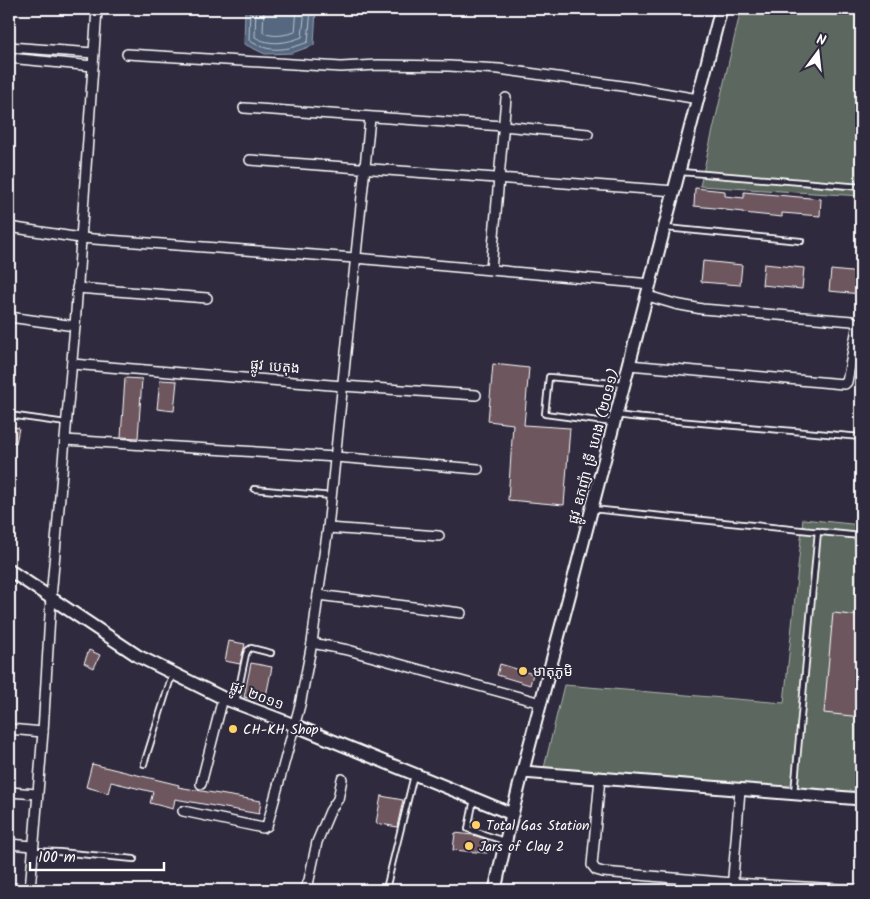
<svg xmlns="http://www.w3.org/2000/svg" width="870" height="899" viewBox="0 0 870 899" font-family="Kalam,'Noto Sans Khmer',sans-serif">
  <rect width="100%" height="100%" fill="#2f2a3d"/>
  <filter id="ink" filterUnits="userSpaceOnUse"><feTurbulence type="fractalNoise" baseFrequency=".02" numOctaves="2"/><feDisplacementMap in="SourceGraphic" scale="10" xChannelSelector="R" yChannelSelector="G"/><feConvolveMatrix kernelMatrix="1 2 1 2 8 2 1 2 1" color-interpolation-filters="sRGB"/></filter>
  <g filter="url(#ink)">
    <g fill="#5b685e" stroke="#adb4ae">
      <polygon points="741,9 861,9 861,196 700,186"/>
      <polygon points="803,519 861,525 861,794 544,768 564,685 784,703"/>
    </g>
    <polygon fill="#546880" stroke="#98a4b3" points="245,9 316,9 314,45 292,53 265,54 244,44"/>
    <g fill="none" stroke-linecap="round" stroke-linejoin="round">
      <g stroke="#bbc3cc" stroke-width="1">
        <path d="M250 9 249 40C268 54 288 50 308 42L311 9"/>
        <path d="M256 9 255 37C269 46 287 43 302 37L305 9"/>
        <path d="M264 9 263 32C271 38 286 35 295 32L297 9"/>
      </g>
    </g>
    <g fill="#6e575e" stroke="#fff">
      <polygon points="695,188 725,191 725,196 744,198 744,192 821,199 820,216 782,213 782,217 743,213 743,212 725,210 725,209 694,206"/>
      <polygon points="703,261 742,265 740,285 701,282"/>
      <polygon points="764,264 804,268 802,289 762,285"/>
      <polygon points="831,270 861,273 861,294 829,291"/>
      <polygon points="493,364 529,368 524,425 570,428 564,505 508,500 513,424 488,421"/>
      <polygon points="125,378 142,379 138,438 121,437"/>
      <polygon points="160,380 177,381 174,411 157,409"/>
      <polygon points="9,426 19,428 16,443 9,441"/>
      <polygon points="833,613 861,616 861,717 824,713"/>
      <polygon points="229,641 245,644 240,664 225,661"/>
      <polygon points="89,650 100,655 94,668 84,663"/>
      <polygon points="251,663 272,667 265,701 244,697"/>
      <polygon points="500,664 533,674 530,685 497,675"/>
      <polygon points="92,764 179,785 178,787 261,801 259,814 175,799 173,809 150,803 153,792 111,782 108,793 86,787"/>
      <polygon points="381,796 403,800 397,827 376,823"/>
      <polygon points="455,833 473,835 488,840 487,853 453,850"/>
    </g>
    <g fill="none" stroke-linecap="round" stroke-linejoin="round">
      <g stroke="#fff" stroke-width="8">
        <g id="lane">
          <polyline points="681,172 861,187"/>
          <polyline points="666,228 801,241"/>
          <polyline points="9,415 66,423"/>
          <polyline points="616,415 632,417 861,437"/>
          <polyline points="613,423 545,414 549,377 623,384"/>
          <polyline points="254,489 332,496"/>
          <polyline points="592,509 861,536"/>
          <polyline points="236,702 246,654 248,650 251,648 271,653"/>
          <polyline points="144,764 172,675"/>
          <polyline points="794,793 818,531"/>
          <polyline points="474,799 468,829 504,841"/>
          <polyline points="33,851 59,852 134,859"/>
          <polyline points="387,885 414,775"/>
        </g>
      </g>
      <g stroke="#fff" stroke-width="12">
        <g id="street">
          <polyline points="9,47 94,53"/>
          <polyline points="127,54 341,67 378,65 449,66 499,69 629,87 698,99"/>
          <polyline points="9,58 93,66"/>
          <polyline points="244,108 503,126 588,134"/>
          <polyline points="250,160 675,191"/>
          <polyline points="9,227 80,238 355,258 651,284"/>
          <polyline points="491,270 506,98"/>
          <polyline points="77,288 207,298"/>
          <polyline points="9,317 75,326"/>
          <polyline points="72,364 343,386 476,395"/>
          <polyline points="629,365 843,384 845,384 847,382 857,328 856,323 852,321 702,309 675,304 648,296"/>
          <polyline points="65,440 336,457 478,469"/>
          <polyline points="328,528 439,536"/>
          <polyline points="318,595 461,613"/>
          <polyline points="312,643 348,650 541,703"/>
          <polyline points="9,729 43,732"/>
          <polyline points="600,778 592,865 596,870 603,872 733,883 857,890"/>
          <polyline points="201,784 223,698"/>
          <polyline points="9,792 37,794"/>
          <polyline points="183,811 263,828 267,826 300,705 312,643 318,595 328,528 370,118"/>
          <polyline points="9,844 33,846"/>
          <polyline points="9,888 33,890"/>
          <polyline points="30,890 43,732 51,598 75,326 97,9"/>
          <polyline points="305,890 309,880 317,842 330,811 338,799 342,779"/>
          <polyline points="732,890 740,790"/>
        </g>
      </g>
      <g stroke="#fff" stroke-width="15">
        <g id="secondary">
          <polyline points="9,570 138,656 223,698 294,725 512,814"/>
          <polyline points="523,772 861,799"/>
          <path d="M495 890C516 789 545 689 571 589 621 395 672 202 721 9"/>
        </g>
      </g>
      <use href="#lane" stroke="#2f2a3d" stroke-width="4.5"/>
      <use href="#street" stroke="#2f2a3d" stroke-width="9"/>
      <use href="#secondary" stroke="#2f2a3d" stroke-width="11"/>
    </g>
  </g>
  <g fill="#ffd166" stroke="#2f2a3d" stroke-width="2">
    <circle cx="523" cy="671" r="5"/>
    <circle cx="233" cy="729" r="5"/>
    <circle cx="476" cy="825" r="5"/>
    <circle cx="469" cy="846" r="5"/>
  </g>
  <g text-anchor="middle" stroke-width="4" stroke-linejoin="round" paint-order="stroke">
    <g font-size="14" fill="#fff" stroke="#2f2a3d">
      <text transform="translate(275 366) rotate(5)" y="5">ផ្លូវ បេតុង</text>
      <text transform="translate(593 446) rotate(-75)" y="5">ផ្លូវ ឧកញ៉ា ទ្រី ហេង (២០១១)</text>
      <text transform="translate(257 695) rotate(21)" y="5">ផ្លូវ ២០១១</text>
    </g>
    <g font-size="14" fill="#fff" stroke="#2f2a3d" text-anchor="start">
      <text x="533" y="676">មាតុភូមិ</text>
      <text x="243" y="734">CH-KH Shop</text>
      <text x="486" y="830">Total Gas Station</text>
      <text x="479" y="851">Jars of Clay 2</text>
    </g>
  </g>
  <rect width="870" height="899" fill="none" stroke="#2f2a3d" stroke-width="30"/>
  <rect x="15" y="15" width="840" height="869" fill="none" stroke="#fff" stroke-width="2" filter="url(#ink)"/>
  <g transform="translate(818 52) rotate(15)" stroke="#2f2a3d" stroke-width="4" paint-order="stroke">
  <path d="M0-4L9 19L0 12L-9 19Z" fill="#ffffff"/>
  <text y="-8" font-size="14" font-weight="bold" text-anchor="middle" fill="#ffffff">N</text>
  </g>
  <path d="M30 862v8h134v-8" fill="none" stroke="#ffffff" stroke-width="2.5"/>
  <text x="38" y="862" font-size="15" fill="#ffffff" stroke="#2f2a3d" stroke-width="4" paint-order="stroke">100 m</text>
</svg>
